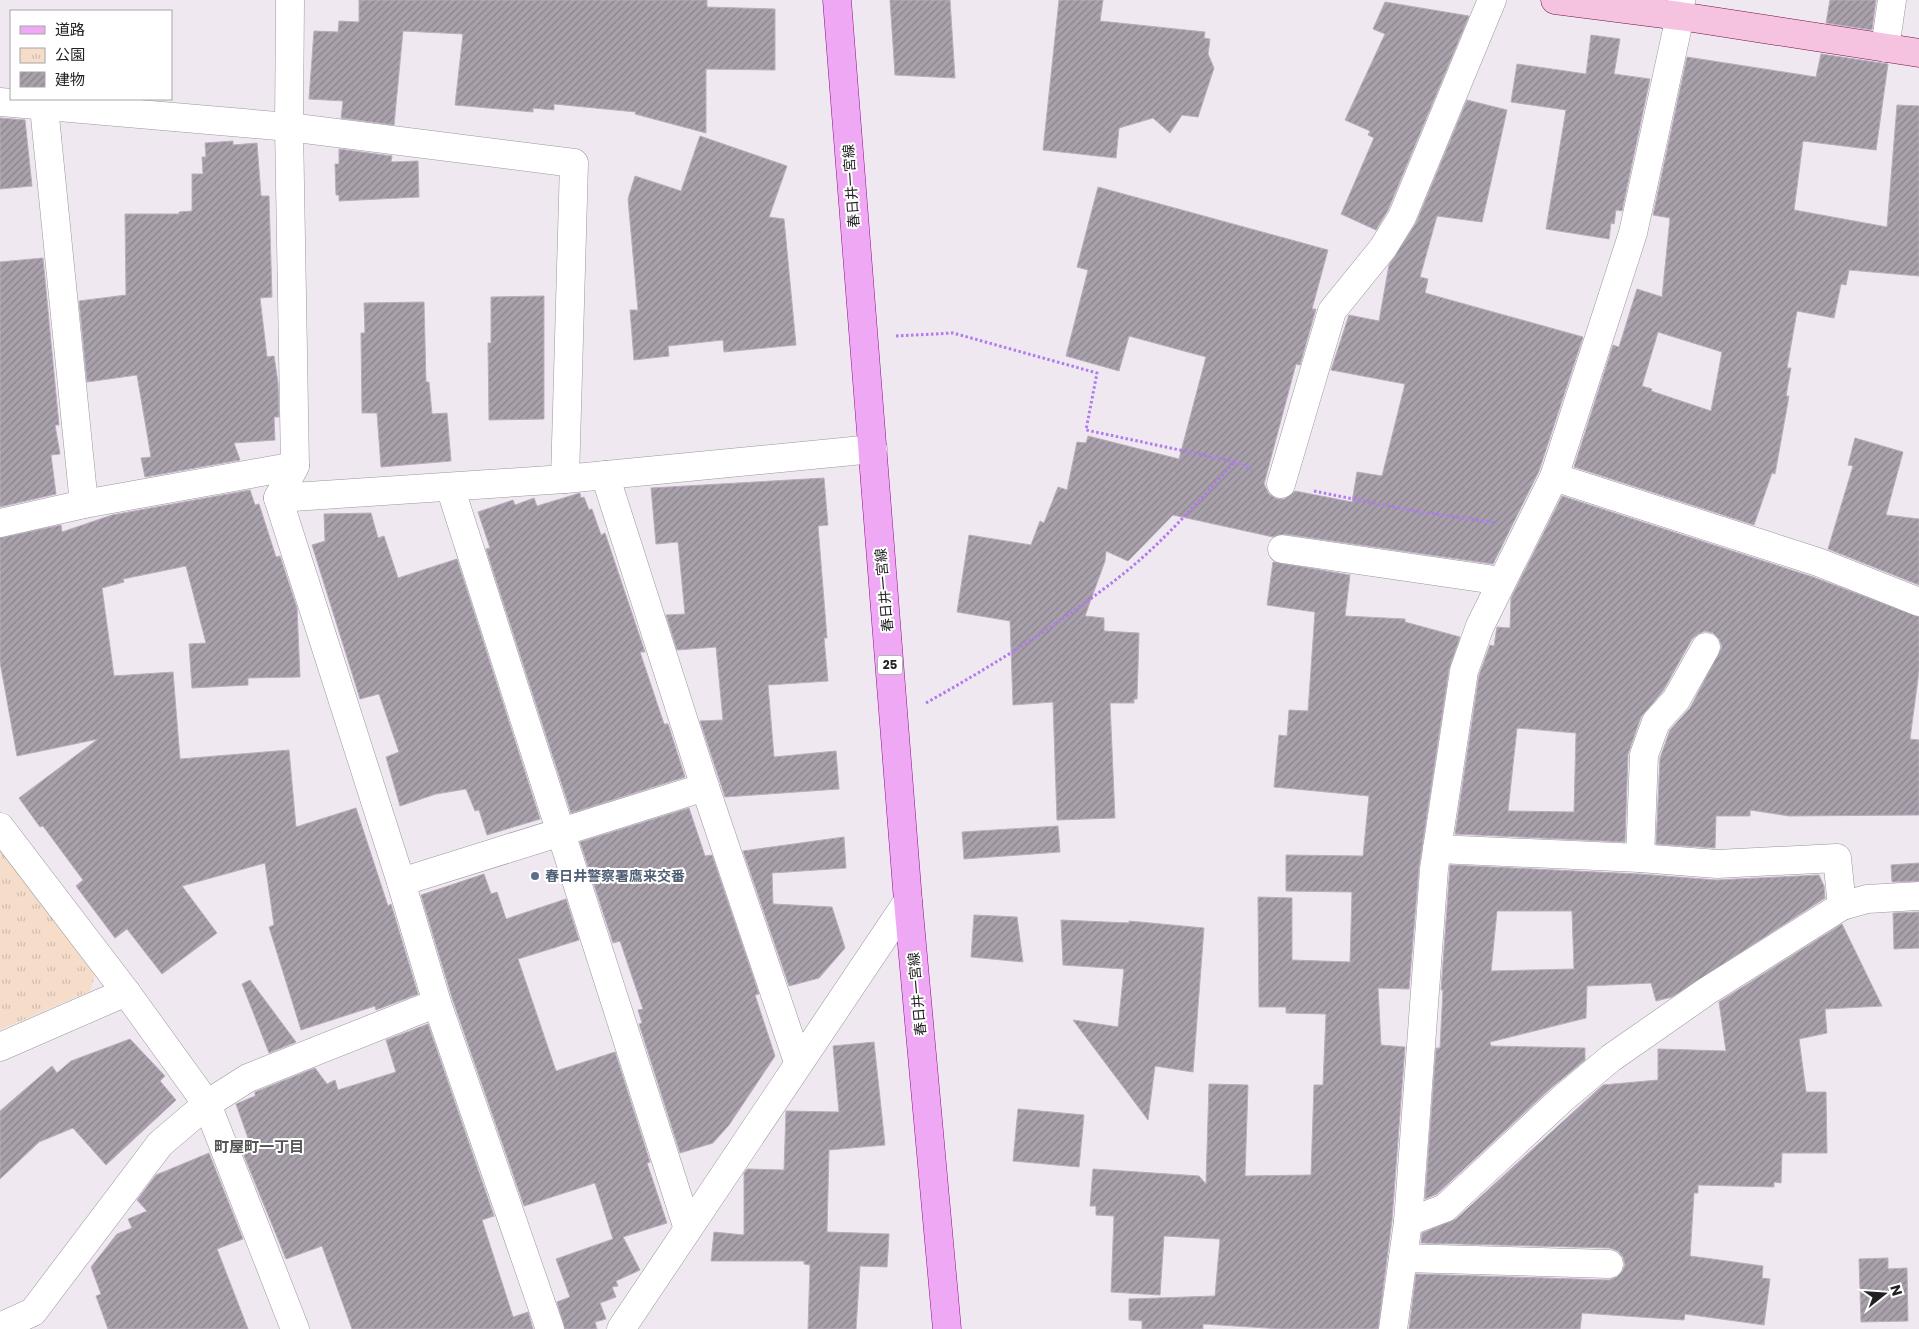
<svg xmlns="http://www.w3.org/2000/svg" width="1919" height="1329" viewBox="0 0 1919 1329" font-family="Poppins,'Noto Sans JP',sans-serif">
  <defs>
    <pattern id="park-tufts" width="24" height="20" patternUnits="userSpaceOnUse" patternTransform="scale(1.25)"><rect width="24" height="20" fill="#f5ddca"/><path d="M3 7l-1-3M5 7V3M7 7l1-3M15 17l-1-3M17 17v-4M19 17l1-3" fill="none" stroke="#d2bdad"/></pattern>
    <pattern id="building-hatch" width="6" height="6" patternUnits="userSpaceOnUse" patternTransform="scale(1.25)"><rect width="6" height="6" fill="#a9a1ab"/><path d="M-1 1l2-2M0 6l6-6M5 7l2-2" fill="none" stroke="#89838b"/></pattern>
  </defs>
  <rect width="100%" height="100%" fill="#f0e8f0"/>
  <polygon fill="url(#park-tufts)" points="0,846 95,975 90,991 0,1030"/>
  <g fill="url(#building-hatch)" stroke="#bdacc1" fill-rule="evenodd">
    <polygon points="359,0 707,0 707,7 775,9 775,70 706,69 706,133 635,114 636,112 554,104 554,110 533,108 533,112 455,105 463,34 403,31 394,125 341,118 343,101 309,99 314,31 338,32 339,21 359,22"/>
    <polygon points="890,0 950,0 955,78 895,75"/>
    <polygon points="1059,0 1103,0 1100,21 1205,32 1204,38 1210,39 1208,54 1214,68 1198,117 1182,115 1170,133 1153,118 1119,128 1116,158 1043,150"/>
    <polygon points="1830,0 1876,0 1872,30 1826,23"/>
    <polygon points="1385,2 1469,16 1388,210 1376,230 1341,214 1374,138 1368,135 1370,131 1345,120 1385,34 1373,29"/>
    <polygon points="1591,35 1620,39 1614,74 1650,79 1622,211 1616,210 1614,224 1611,223 1609,239 1546,229 1566,110 1511,102 1517,64 1586,74"/>
    <path d="M1821 54 1888 64 1876 150 1803 141 1794 210 1887 227 1897 105 1919 106V276L1849 270 1846 285 1841 284 1834 318 1797 311 1787 368H1791L1786 396H1789L1775 474 1772 473 1754 525 1574 467 1613 345 1619 347 1637 289 1662 297 1670 218 1653 215 1687 57 1816 77ZM1658 332 1722 352 1711 411 1651 391 1652 389 1642 386Z"/>
    <polygon points="1467,100 1507,110 1482,222 1437,216 1420,277 1428,279 1425,293 1583,337 1539,471 1493,564 1284,534 1273,537 1173,515 1128,561 1106,551 1105,561 1085,616 1104,618 1104,631 1139,633 1137,699 1134,699 1134,703 1110,703 1115,818 1057,820 1053,702 1013,705 1010,621 957,612 969,535 1031,545 1040,521 1044,523 1058,487 1067,490 1077,442 1086,443 1088,436 1179,459 1206,357 1129,336 1119,371 1066,356 1088,270 1077,267 1098,187 1328,250 1312,309 1316,309 1300,365 1296,364 1264,484 1269,494 1277,499 1285,499 1295,491 1352,502 1357,472 1382,476 1405,384 1331,370 1349,315 1379,321 1389,265 1416,223"/>
    <polygon points="0,118 25,120 32,186 0,189"/>
    <polygon points="700,136 787,166 769,217 784,219 796,345 724,352 723,340 668,346 669,356 634,360 630,310 638,310 628,199 635,176 681,191"/>
    <polygon points="233,141 233,145 257,143 261,196 269,196 272,297 260,298 267,357 274,356 278,383 279,417 274,417 275,440 234,443 240,460 145,477 141,458 151,457 137,375 87,382 79,301 126,295 125,214 179,214 179,212 192,211 192,174 203,174 202,157 206,157 205,143"/>
    <polygon points="339,149 392,156 391,162 418,161 419,197 339,201 339,195 336,195 335,164 339,164"/>
    <polygon points="43,258 59,425 55,425 60,454 51,455 56,494 0,507 0,262"/>
    <polygon points="544,296 544,419 489,420 488,343 491,343 491,297"/>
    <polygon points="424,302 426,382 429,382 432,414 447,413 451,461 381,467 377,413 362,413 361,333 365,333 364,303"/>
    <polygon points="1855,438 1903,452 1886,515 1919,519 1919,585 1828,549 1853,466 1848,465"/>
    <polygon points="824,478 828,525 818,526 827,638 824,638 828,681 768,685 774,757 836,751 839,789 725,797 700,721 723,720 716,647 677,650 666,615 685,614 678,542 656,544 651,488"/>
    <polygon points="250,490 255,505 259,504 276,557 280,556 297,608 300,677 248,678 248,685 192,688 189,644 206,643 186,566 123,579 124,582 102,588 114,676 173,672 180,759 289,750 296,827 356,808 388,906 391,904 418,994 376,1010 375,1006 301,1030 269,927 274,925 265,863 182,886 217,933 162,974 127,929 115,938 76,886 83,880 43,826 40,827 19,798 98,739 17,756 0,662 0,538 61,525 62,532 112,515"/>
    <polygon points="580,493 581,498 584,497 589,510 592,509 601,535 605,533 645,652 640,652 664,724 668,724 685,777 571,813 486,549 490,548 478,512 513,500 515,505 534,498 537,506"/>
    <path d="M1562 496 1813 577 1919 617V671L1910 739 1919 740V815L1789 816 1750 810V816H1716L1715 848 1656 844 1660 758 1670 730 1690 708 1722 647 1719 639 1713 633 1705 631 1698 634 1692 639 1663 691 1641 717 1628 754 1625 842 1455 834 1479 675 1490 645 1494 646 1497 627 1510 628 1511 598ZM1517 728 1576 733 1574 812 1508 811Z"/>
    <polygon points="371,513 378,538 384,536 398,578 457,559 540,819 487,835 479,810 475,811 466,789 436,794 400,806 386,757 399,752 379,694 360,699 312,545 325,541 324,514"/>
    <polygon points="1273,562 1350,575 1345,616 1405,619 1405,622 1460,637 1449,669 1419,867 1409,989 1378,988 1381,1045 1405,1047 1392,1220 1378,1329 1282,1329 1203,1324 1203,1329 1142,1329 1142,1321 1129,1320 1129,1299 1215,1296 1220,1239 1164,1236 1160,1295 1111,1292 1114,1216 1096,1215 1096,1206 1090,1206 1093,1169 1199,1176 1206,1184 1209,1084 1248,1085 1245,1176 1311,1175 1314,1085 1323,1085 1326,1014 1286,1013 1286,1007 1259,1007 1258,897 1292,898 1292,960 1350,962 1352,892 1286,891 1286,855 1363,856 1369,796 1274,787 1279,735 1287,736 1289,710 1308,711 1315,612 1267,605"/>
    <polygon points="689,808 705,856 712,855 759,994 755,995 775,1056 729,1125 713,1143 680,1153 639,1024 642,1023 638,1010 643,1009 620,941 613,943 580,842"/>
    <polygon points="1058,826 1060,852 964,859 962,832"/>
    <polygon points="844,837 846,868 772,873 773,904 832,907 845,948 819,978 789,986 743,851"/>
    <polygon points="1919,863 1919,881 1892,882 1891,865"/>
    <path d="M1450 865 1639 874 1716 880 1819 875 1824 886 1825 898 1672 997 1656 1001 1651 983 1587 986 1586 1018 1490 1042 1491 1046 1585 1048V1060L1551 1088 1437 1194 1425 1199 1436 1048H1440L1443 990H1441ZM1497 911H1572L1574 969 1491 971Z"/>
    <polygon points="484,874 491,894 497,892 506,919 566,899 579,940 518,959 556,1071 615,1052 650,1162 647,1163 667,1223 623,1237 640,1270 616,1281 618,1286 612,1287 616,1297 600,1303 606,1319 595,1322 597,1329 565,1329 557,1302 570,1297 556,1259 613,1239 595,1183 524,1206 452,998 421,895"/>
    <polygon points="1919,912 1919,948 1894,949 1893,913"/>
    <polygon points="974,915 1017,917 1023,962 971,957"/>
    <polygon points="1061,920 1129,923 1129,921 1204,928 1193,1072 1155,1066 1148,1120 1073,1020 1118,1027 1124,969 1063,965"/>
    <polygon points="1842,924 1882,1006 1825,1009 1827,1033 1799,1039 1806,1092 1826,1092 1827,1153 1782,1153 1781,1183 1774,1182 1774,1187 1698,1185 1698,1193 1694,1193 1690,1256 1763,1266 1762,1278 1770,1279 1764,1325 1685,1314 1684,1320 1582,1313 1580,1329 1409,1329 1416,1274 1609,1280 1617,1277 1622,1272 1625,1265 1623,1257 1618,1251 1610,1248 1421,1243 1422,1233 1456,1219 1603,1085 1658,1080 1658,1049 1726,1051 1719,1002"/>
    <polygon points="250,980 296,1042 269,1053 242,984"/>
    <polygon points="428,1024 494,1216 482,1220 513,1317 528,1312 533,1329 352,1329 322,1246 286,1259 238,1141 248,1138 236,1104 255,1096 255,1092 315,1068 327,1084 335,1080 338,1090 396,1072 386,1040"/>
    <polygon points="130,1039 165,1076 160,1081 176,1100 106,1165 73,1128 39,1142 0,1179 0,1111 52,1066 57,1073 71,1061"/>
    <polygon points="874,1042 885,1145 829,1150 827,1232 889,1234 887,1267 860,1266 856,1329 808,1329 810,1265 804,1264 804,1261 711,1261 714,1232 744,1235 744,1173 747,1169 784,1170 786,1111 839,1112 833,1046"/>
    <polygon points="1018,1109 1084,1115 1079,1167 1013,1161"/>
    <polygon points="209,1153 243,1239 217,1249 248,1329 108,1329 96,1296 101,1294 91,1267 117,1234 132,1228 128,1219 147,1211 137,1200 156,1175"/>
    <polygon points="1888,1258 1888,1269 1907,1268 1908,1321 1861,1322 1859,1259"/>
  </g>
  <g fill="none" stroke-linecap="round" stroke-linejoin="round">
    <g stroke="#989898" stroke-width="29">
      <g id="street">
        <polyline points="290,0 289,127 295,466 278,498 401,882 437,1003 550,1329"/>
        <polyline points="1885,48 1892,0"/>
        <polyline points="0,102 289,127 574,163 565,479"/>
        <polyline points="44,107 84,504"/>
        <polyline points="605,475 705,787 798,1062"/>
        <polyline points="1554,477 1818,562 1919,602"/>
        <polyline points="1281,484 1332,311 1383,248 1402,217 1492,0"/>
        <polyline points="450,487 688,1229"/>
        <polyline points="278,498 565,479 873,449"/>
        <polyline points="0,523 84,504 295,466"/>
        <polyline points="1282,549 1502,581"/>
        <polyline points="0,827 126,992 207,1104 295,1329"/>
        <polyline points="1437,849 1640,858 1717,864 1837,858 1842,906"/>
        <polyline points="1640,858 1644,755 1656,722 1676,700 1706,647"/>
        <polyline points="401,882 705,787"/>
        <polyline points="0,1047 126,992"/>
        <polyline points="1408,1222 1445,1208 1562,1099 1611,1058 1707,991 1842,906 1867,899 1919,896"/>
        <polyline points="1403,1258 1609,1264"/>
        <polyline points="0,1327 33,1312 160,1144 207,1104 248,1078 437,1003"/>
        <polyline points="621,1329 908,901"/>
        <polyline points="1393,1329 1408,1222 1434,869 1464,671 1480,626 1554,477 1633,233 1680,16 1681,0"/>
      </g>
    </g>
    <g stroke="#710f43" stroke-width="29">
      <polyline id="secondary" points="1555,0 1680,16 1919,53"/>
    </g>
    <g stroke="#910d8d" stroke-width="29">
      <polyline id="primary" points="837,0 908,901 947,1329"/>
    </g>
    <g stroke="#b07bee" stroke-width="3" stroke-dasharray="2.5 2.5" stroke-linecap="butt">
      <polyline points="896,336 953,333 1097,373 1086,430 1236,462 1252,470"/>
      <polyline points="1314,491 1408,510 1495,523"/>
      <path d="M926 703C997 663 1065 621 1128 570 1167 538 1200 499 1235 462"/>
    </g>
    <use href="#street" stroke="#fff" stroke-width="28"/>
    <use href="#secondary" stroke="#f5c2e0" stroke-width="28"/>
    <use href="#primary" stroke="#efa9f4" stroke-width="28"/>
  </g>
  <circle fill="#5c6f8a" stroke="#fff" stroke-width="2" cx="535" cy="876" r="5"/>
  <g text-anchor="middle" stroke-width="4" stroke-linejoin="round" paint-order="stroke">
    <rect fill="#fff" stroke="#646464" stroke-width="1" x="877.5" y="655.5" width="25" height="19" rx="4"/>
    <g font-size="12" font-weight="bold" fill="#212121">
      <text x="890" y="669">25</text>
    </g>
    <g font-size="14" fill="#212121" stroke="#fff">
      <text transform="translate(851 186) rotate(-94)" y="5">春日井一宮線</text>
      <text transform="translate(884 590) rotate(-95)" y="5">春日井一宮線</text>
      <text transform="translate(917 994) rotate(-95)" y="5">春日井一宮線</text>
    </g>
    <g font-size="14" font-weight="bold" fill="#4e5e75" stroke="#fff" text-anchor="start">
      <text x="545" y="881">春日井警察署鷹来交番</text>
    </g>
    <g font-size="15" font-weight="bold" fill="#545454" stroke="#fff">
      <text x="259" y="1152">町屋町一丁目</text>
    </g>
  </g>
  <rect x="10" y="10" width="162" height="90" fill="#ffffff" stroke="#a6a6a6"/>
  <rect x="20" y="26" width="25" height="8" fill="#efa9f4" stroke="#a6a6a6"/>
  <text x="55" y="35" font-size="15" fill="#212121">道路</text>
  <rect x="20" y="48" width="25" height="15" fill="url(#park-tufts)" stroke="#a6a6a6"/>
  <text x="55" y="60" font-size="15" fill="#212121">公園</text>
  <rect x="20" y="72" width="25" height="15" fill="url(#building-hatch)" stroke="#a6a6a6"/>
  <text x="55" y="85" font-size="15" fill="#212121">建物</text>
  <g transform="translate(1884 1294) rotate(73)" stroke="#ffffff" stroke-width="4" paint-order="stroke">
  <path d="M0-4L9 19L0 12L-9 19Z" fill="#212121"/>
  <text y="-8" font-size="14" font-weight="bold" text-anchor="middle" fill="#212121">N</text>
  </g>
</svg>
